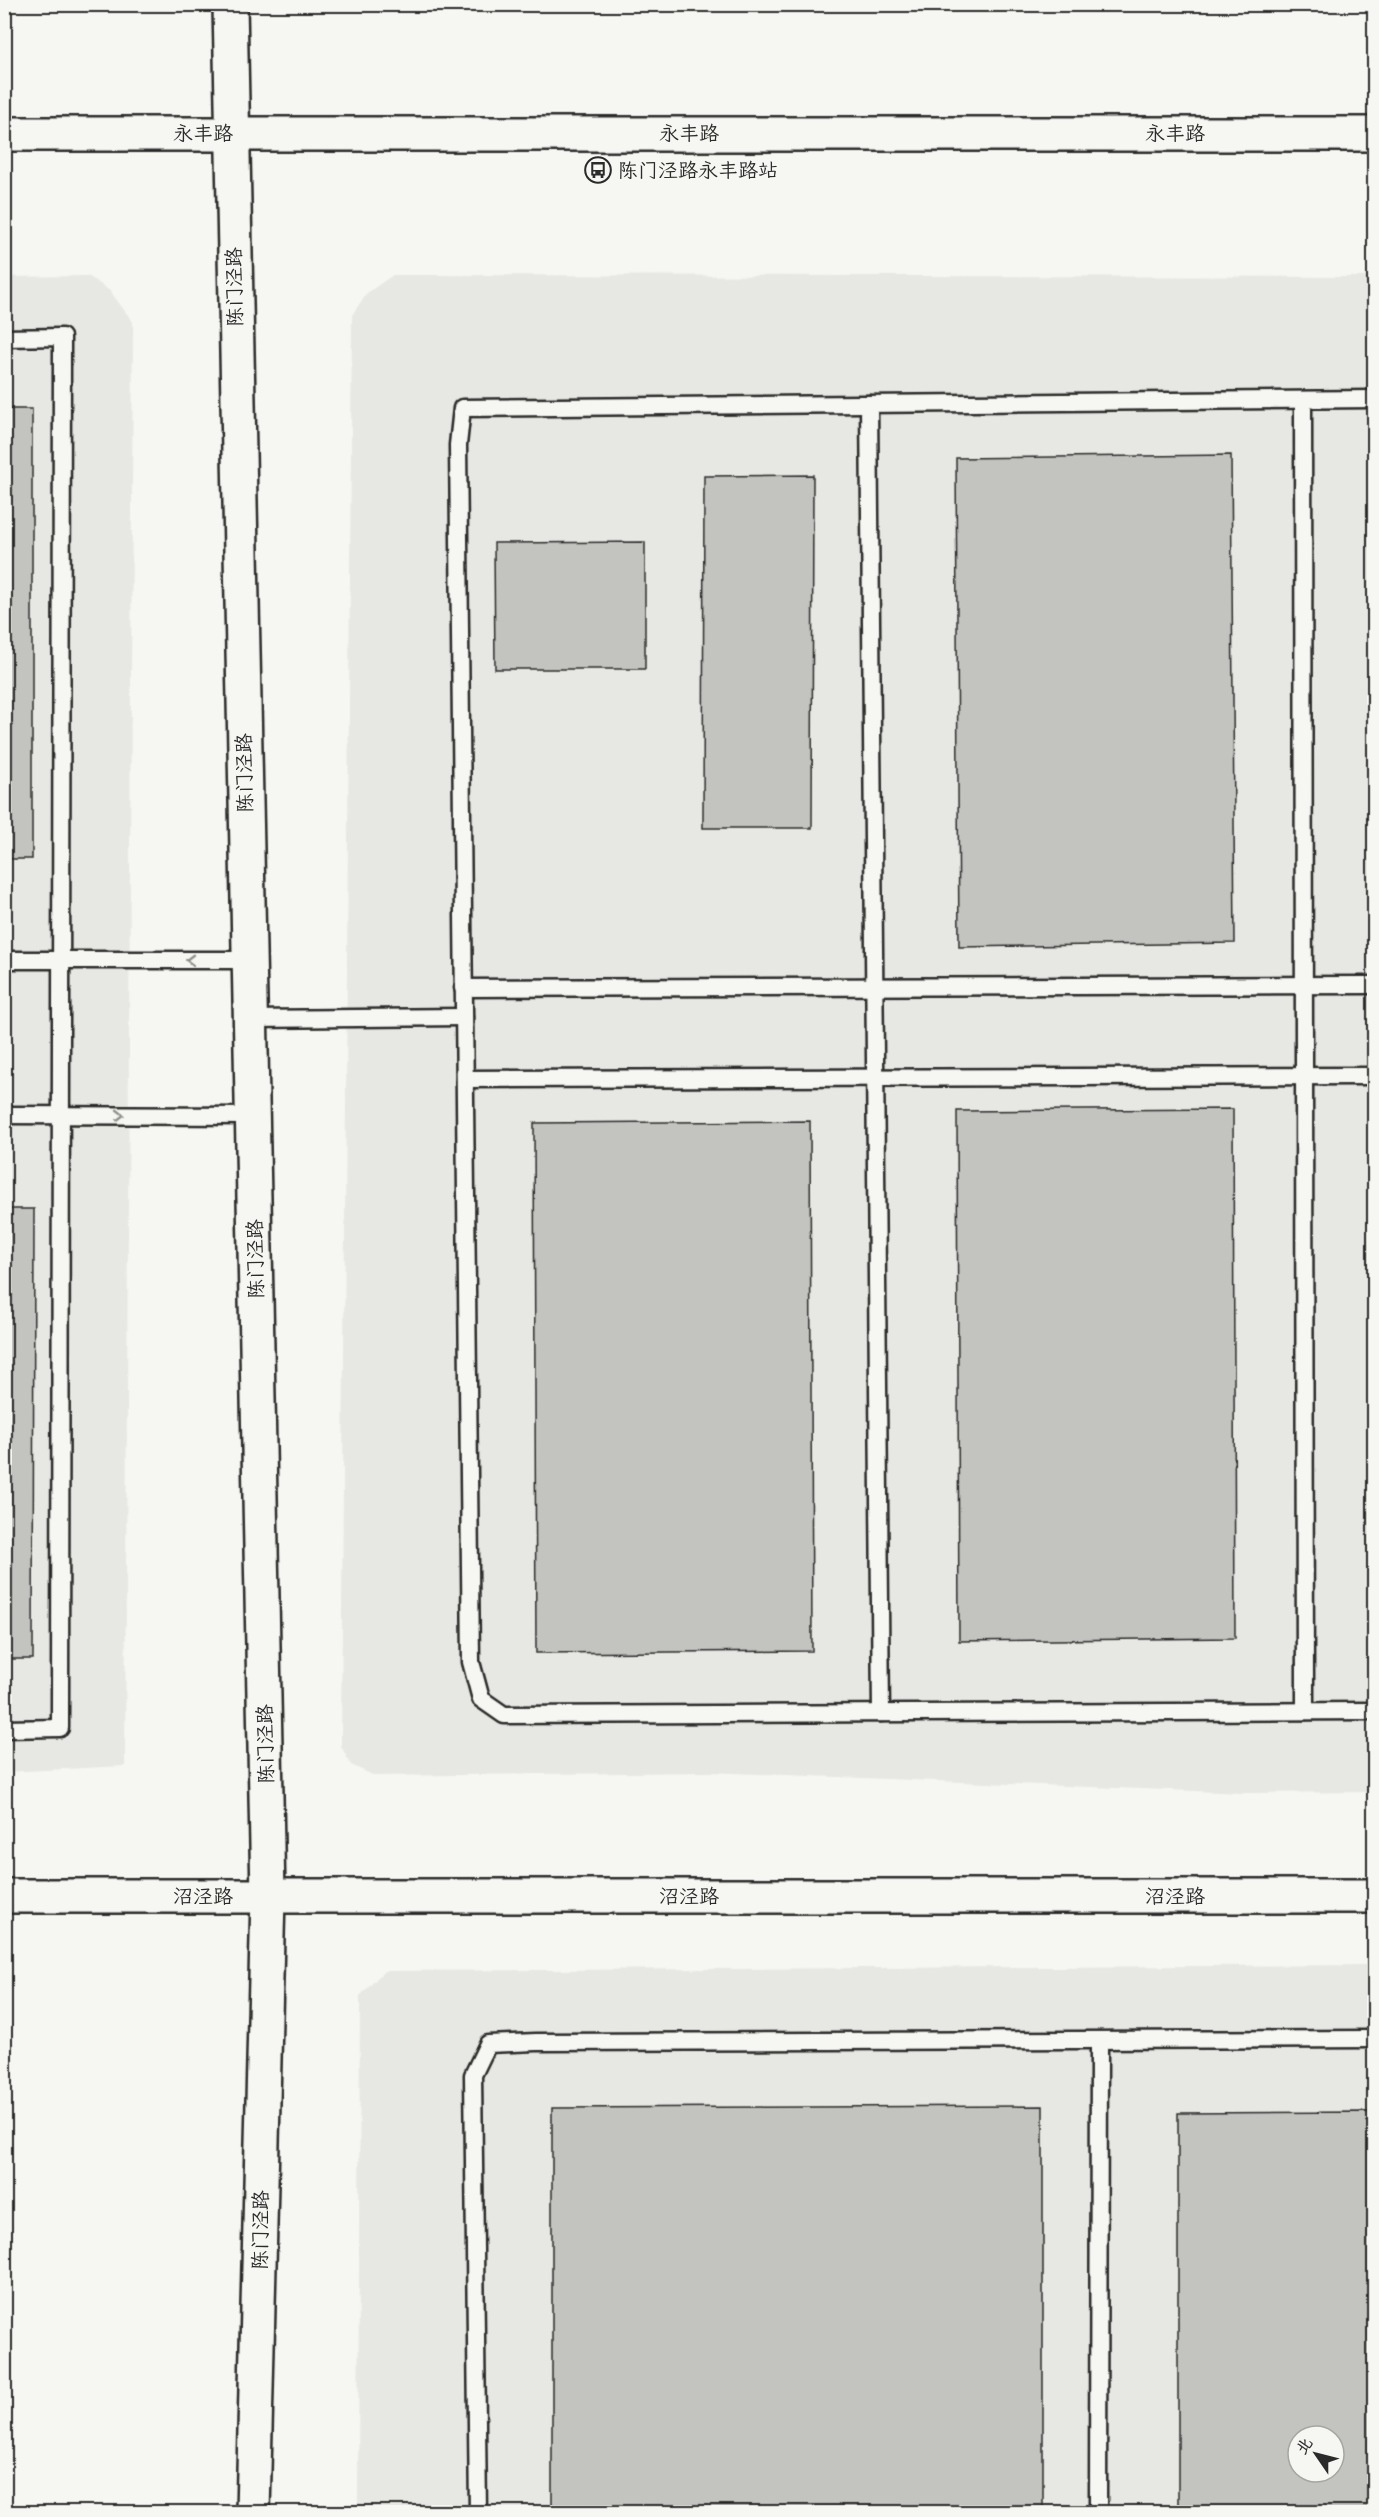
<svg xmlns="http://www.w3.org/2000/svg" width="1379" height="2517" viewBox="0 0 1379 2517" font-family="Itim,'LXGW WenKai TC',sans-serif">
  <rect width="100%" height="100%" fill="#f6f6f2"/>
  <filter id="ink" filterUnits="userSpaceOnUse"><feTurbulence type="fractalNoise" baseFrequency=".0167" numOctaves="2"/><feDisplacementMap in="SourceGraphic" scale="12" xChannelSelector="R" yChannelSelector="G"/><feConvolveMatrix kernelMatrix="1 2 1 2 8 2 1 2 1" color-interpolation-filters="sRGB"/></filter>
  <g filter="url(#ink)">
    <g fill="#e7e7e3" fill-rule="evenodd">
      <polygon points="393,275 1374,277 1374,1792 1245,1793 709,1772 375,1776 351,1765 341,1746 352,315 367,293"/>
      <polygon points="88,276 110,291 133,322 125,1766 5,1772 4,277"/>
      <path d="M1374 1965V2512H358L360 1996 384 1971ZM1298 2436H1334V2472H1298Z"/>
    </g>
    <g fill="#c3c3c0" stroke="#2b2b2b" stroke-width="1.5" fill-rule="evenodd">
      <rect x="4" y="409" width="28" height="450"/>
      <polygon points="1231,455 1235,943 959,947 956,458"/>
      <polygon points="813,475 812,828 703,828 704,476"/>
      <polygon points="645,542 645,669 495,669 494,543"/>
      <polygon points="1233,1109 1235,1638 959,1641 957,1111"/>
      <polygon points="810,1121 812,1651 536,1653 534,1123"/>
      <polygon points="4,1209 34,1209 33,1659 4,1659"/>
      <polygon points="1043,2106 1043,2512 552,2512 552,2108"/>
      <path d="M1374 2112V2512H1178V2113ZM1298 2436H1334V2472H1298Z"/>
    </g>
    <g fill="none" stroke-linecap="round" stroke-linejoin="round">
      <g stroke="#2b2b2b" stroke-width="21">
        <g id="service">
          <polyline points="4,338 62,337 60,1728 4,1729"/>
          <polyline points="1374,399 462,408 458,445 471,1662 481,1699 504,1715 1374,1711"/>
          <polyline points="1303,400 1305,1711"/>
          <polyline points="869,404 881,1713"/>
          <polyline points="4,960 248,960"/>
          <polyline points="463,988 1374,985"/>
          <polyline points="250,1019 464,1017"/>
          <polyline points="465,1079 1374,1076"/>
          <polyline points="4,1115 252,1116"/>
          <polyline points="478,2512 473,2075 488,2044 536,2042 1374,2039"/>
          <polyline points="1098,2512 1099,2040"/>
        </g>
      </g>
      <g stroke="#2b2b2b" stroke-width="38">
        <g id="tertiary">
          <polyline points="230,4 268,1896 253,2512"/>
          <polyline points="4,1896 1374,1896"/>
        </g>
      </g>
      <g stroke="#2b2b2b" stroke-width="38">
        <polyline id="secondary" points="4,134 1374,134"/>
      </g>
      <use href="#service" stroke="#f6f6f2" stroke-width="16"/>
      <use href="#tertiary" stroke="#f6f6f2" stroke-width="33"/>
      <use href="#secondary" stroke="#f6f6f2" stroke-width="33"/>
    </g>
    <defs><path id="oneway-chevron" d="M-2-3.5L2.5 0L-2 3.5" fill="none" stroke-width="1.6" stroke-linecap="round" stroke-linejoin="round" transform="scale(1.5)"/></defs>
    <g stroke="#90908e">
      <use href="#oneway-chevron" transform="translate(190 960) rotate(180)"/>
      <use href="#oneway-chevron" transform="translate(120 1115)"/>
    </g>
  </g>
  <defs>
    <g id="bus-ring" transform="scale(1.35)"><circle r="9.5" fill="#f6f6f2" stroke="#2b2b2b" stroke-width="1.5"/><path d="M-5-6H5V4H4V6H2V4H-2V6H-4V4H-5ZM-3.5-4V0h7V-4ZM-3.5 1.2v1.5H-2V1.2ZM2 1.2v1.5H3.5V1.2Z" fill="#2b2b2b"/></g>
  </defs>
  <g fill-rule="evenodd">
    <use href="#bus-ring" x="598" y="170"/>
  </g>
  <g text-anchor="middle" stroke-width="4.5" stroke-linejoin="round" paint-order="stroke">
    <g font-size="20" fill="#2b2b2b" stroke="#f6f6f2">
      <text x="203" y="140">永丰路</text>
      <text x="689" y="140">永丰路</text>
      <text x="1175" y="140">永丰路</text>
      <text transform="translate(234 287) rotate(-91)" y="7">陈门泾路</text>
      <text transform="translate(244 773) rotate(-91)" y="7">陈门泾路</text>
      <text transform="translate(255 1259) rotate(-91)" y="7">陈门泾路</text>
      <text transform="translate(265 1744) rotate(-91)" y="7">陈门泾路</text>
      <text x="203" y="1903">沼泾路</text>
      <text x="689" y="1903">沼泾路</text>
      <text x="1175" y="1903">沼泾路</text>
      <text transform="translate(260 2230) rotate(-89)" y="7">陈门泾路</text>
    </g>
    <g font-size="20" fill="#2b2b2b" stroke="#f6f6f2" text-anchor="start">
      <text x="618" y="177">陈门泾路永丰路站</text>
    </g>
  </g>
  <rect width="1379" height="2517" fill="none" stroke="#f6f6f2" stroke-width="24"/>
  <rect x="12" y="12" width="1355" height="2493" fill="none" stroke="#2b2b2b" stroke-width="2" filter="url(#ink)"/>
  <g transform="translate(1316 2454) rotate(305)"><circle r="28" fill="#f6f6f2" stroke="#a5a5a2" stroke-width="1.5"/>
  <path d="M0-4.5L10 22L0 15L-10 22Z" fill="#2b2b2b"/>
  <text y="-9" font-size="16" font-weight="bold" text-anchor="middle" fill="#2b2b2b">北</text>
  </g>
</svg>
